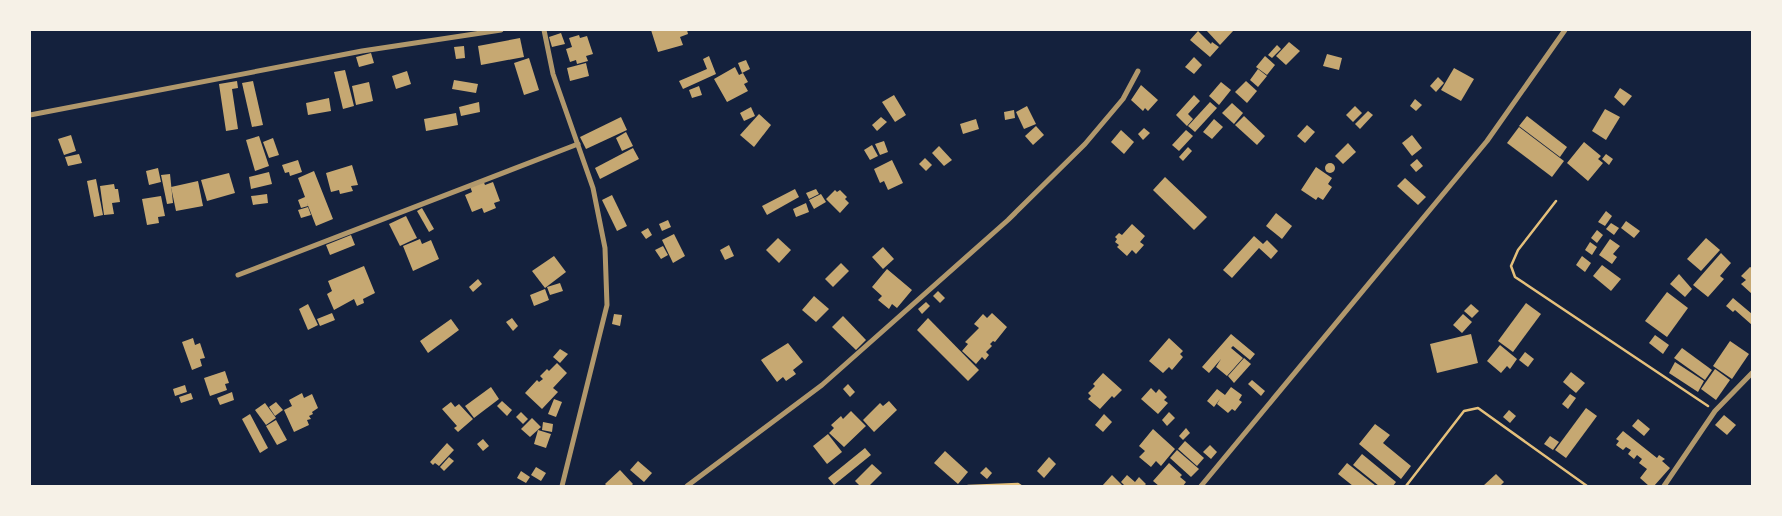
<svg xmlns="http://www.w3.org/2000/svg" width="1782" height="516" viewBox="0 0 1782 516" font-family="'Noto Sans',sans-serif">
  <rect width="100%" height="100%" fill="#14213d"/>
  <g fill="#c6a872">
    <polygon points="651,30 687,30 688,34 680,37 683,45 658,52"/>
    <polygon points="1206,30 1234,30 1220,45"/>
    <polygon points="1198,31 1211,44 1212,42 1219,47 1210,57 1190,40"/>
    <polygon points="561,33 565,44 552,47 549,37"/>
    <polygon points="579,35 580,38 587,36 593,54 586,56 588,61 577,64 576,60 570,62 566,49 572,47 569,38"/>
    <polygon points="520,38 524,57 481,65 478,46"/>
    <polygon points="1289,42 1300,51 1286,65 1276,56"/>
    <polygon points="1277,45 1281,49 1272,58 1268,55"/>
    <polygon points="464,46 465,58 456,59 454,47"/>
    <polygon points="371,53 374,63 359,67 356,57"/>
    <polygon points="1327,54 1342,58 1339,70 1323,66"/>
    <polygon points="709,56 716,74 683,89 679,81 707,69 703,59"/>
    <polygon points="1265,56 1275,65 1267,75 1256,67"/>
    <polygon points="1194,57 1202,65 1194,74 1185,67"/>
    <polygon points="529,58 539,90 524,95 514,63"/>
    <polygon points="746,60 750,69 742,73 738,63"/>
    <polygon points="586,63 589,76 570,81 567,68"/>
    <polygon points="735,67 739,75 743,73 748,82 744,84 748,91 727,102 714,79"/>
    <polygon points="1454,68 1474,79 1461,101 1441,90"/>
    <polygon points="1258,69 1267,76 1258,87 1250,80"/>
    <polygon points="345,70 354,106 343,109 334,72"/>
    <polygon points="407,71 411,84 396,89 392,76"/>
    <polygon points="1438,77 1444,83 1436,92 1430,86"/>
    <polygon points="454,80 478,84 476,93 452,89"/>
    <polygon points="237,81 238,88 232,89 238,129 226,131 219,84"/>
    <polygon points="253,81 263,125 252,127 242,83"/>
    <polygon points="1246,81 1257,91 1247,103 1235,92"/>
    <polygon points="369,82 373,101 356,105 352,86"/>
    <polygon points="1221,82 1231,90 1219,105 1209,96"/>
    <polygon points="1141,85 1158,100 1148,111 1145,108 1143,111 1131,100"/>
    <polygon points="699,86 702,95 692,98 689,90"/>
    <polygon points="1620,88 1632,96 1624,106 1614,97"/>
    <polygon points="894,95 906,115 895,122 882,102"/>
    <polygon points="1194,95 1200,101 1188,114 1193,119 1187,126 1176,115"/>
    <polygon points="329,98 331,111 308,115 306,103"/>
    <polygon points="1415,99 1422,105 1416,111 1410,106"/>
    <polygon points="479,102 480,112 461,116 459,107"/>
    <polygon points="1210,102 1217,108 1195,132 1188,126"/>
    <polygon points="1232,103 1243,113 1234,124 1222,113"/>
    <polygon points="1027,106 1036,124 1024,129 1016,112"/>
    <polygon points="1355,106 1362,113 1353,122 1346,115"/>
    <polygon points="751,107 755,116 744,121 740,113"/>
    <polygon points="1605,109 1620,117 1606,140 1592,131"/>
    <polygon points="1014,110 1015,118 1005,120 1004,112"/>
    <polygon points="1368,111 1373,115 1360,129 1355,124"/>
    <polygon points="456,113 458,125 426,131 424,119"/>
    <polygon points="759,114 771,125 754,147 740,135"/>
    <polygon points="1244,116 1265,136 1257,145 1235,125"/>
    <polygon points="1527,116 1567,147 1560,157 1519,126"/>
    <polygon points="621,117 627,130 586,149 580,137"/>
    <polygon points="881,117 887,122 877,131 872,125"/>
    <polygon points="976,119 979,129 963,134 960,124"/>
    <polygon points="1214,119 1223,127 1212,139 1203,132"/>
    <polygon points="1307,125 1315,132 1305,143 1297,136"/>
    <polygon points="1036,126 1044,135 1033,145 1025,136"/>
    <polygon points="1519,127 1564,161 1552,177 1507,143"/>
    <polygon points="1144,128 1150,133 1143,140 1138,134"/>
    <polygon points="1121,130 1134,142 1124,154 1111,142"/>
    <polygon points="1186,130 1193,136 1179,151 1172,145"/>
    <polygon points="626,132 633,146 622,151 616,138"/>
    <polygon points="71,135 76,151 64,155 58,139"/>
    <polygon points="1412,135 1422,148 1412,156 1402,143"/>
    <polygon points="259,136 269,166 255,171 246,140"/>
    <polygon points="273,138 279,155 269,158 263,142"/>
    <polygon points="884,141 888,152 880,155 875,144"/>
    <polygon points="1584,142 1601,156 1598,159 1603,163 1588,181 1567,163"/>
    <polygon points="1348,143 1356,152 1343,164 1335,156"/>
    <polygon points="872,145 878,156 870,160 864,150"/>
    <polygon points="939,146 952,160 944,166 932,153"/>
    <polygon points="1188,147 1192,151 1183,161 1179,157"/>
    <polygon points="633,148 639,159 600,179 595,168"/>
    <polygon points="79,154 82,163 68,166 65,157"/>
    <polygon points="1606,154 1613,159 1609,165 1602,159"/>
    <polygon points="925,158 932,165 926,171 919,164"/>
    <polygon points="1417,159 1423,166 1416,172 1410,165"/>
    <polygon points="298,160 302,172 290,176 289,172 285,173 282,165"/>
    <polygon points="892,160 903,183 888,190 884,181 880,183 874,169"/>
    <circle cx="1330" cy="168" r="5"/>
    <polygon points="352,165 358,185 351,186 353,191 340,194 339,190 331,192 326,173"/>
    <polygon points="1316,167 1332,178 1328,184 1332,187 1323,200 1318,197 1316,200 1301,190"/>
    <polygon points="158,168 161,182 149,185 146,171"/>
    <polygon points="314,171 333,219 316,226 307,203 308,206 301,208 298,200 305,197 298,178"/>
    <polygon points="269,172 272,184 251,189 249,177"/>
    <polygon points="229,173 235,193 207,201 201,180"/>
    <polygon points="170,174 173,203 167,204 161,175"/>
    <polygon points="1165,177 1207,217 1194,230 1153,190"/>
    <polygon points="1405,178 1426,197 1418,205 1397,186"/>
    <polygon points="96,179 103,215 94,217 87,181"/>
    <polygon points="483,180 485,185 493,182 500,201 494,203 496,208 484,213 482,208 472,212 465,195 472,192 470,186"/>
    <polygon points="198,181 203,206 176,211 171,187"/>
    <polygon points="114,184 115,189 118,189 120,202 112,203 114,214 104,215 100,186"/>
    <polygon points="795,189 799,197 767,215 762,206"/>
    <polygon points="816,189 819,194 809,199 806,193"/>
    <polygon points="835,190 837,192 840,190 847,197 845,199 849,203 840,213 826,199"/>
    <polygon points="267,194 268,203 253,205 251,196"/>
    <polygon points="821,194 826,202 814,209 809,200"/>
    <polygon points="612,195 627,226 617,231 602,200"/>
    <polygon points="161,196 165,216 158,217 159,223 147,225 142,199"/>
    <polygon points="806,203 809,212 796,217 793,209"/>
    <polygon points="308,207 311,215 301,218 298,210"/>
    <polygon points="422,208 434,229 429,232 417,211"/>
    <polygon points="1606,211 1612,216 1605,226 1598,222"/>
    <polygon points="1276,213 1292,226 1282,239 1266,226"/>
    <polygon points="406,216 417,238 400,246 389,224"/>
    <polygon points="668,220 671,227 662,231 659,224"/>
    <polygon points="1626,221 1640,231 1634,238 1621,228"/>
    <polygon points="1611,223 1619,228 1614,235 1606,229"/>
    <polygon points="1132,224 1145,236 1140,242 1144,245 1136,254 1132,250 1127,256 1117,247 1119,245 1115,242 1117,239 1115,237 1119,233 1122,235"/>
    <polygon points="648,228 652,235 646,239 641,232"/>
    <polygon points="1597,230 1603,235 1597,243 1591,238"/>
    <polygon points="674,234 685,256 673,263 662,240"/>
    <polygon points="351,235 355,245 330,255 326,245"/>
    <polygon points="1254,236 1263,244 1267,240 1278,251 1271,259 1259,248 1232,278 1223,270"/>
    <polygon points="778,238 791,250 779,263 766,250"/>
    <polygon points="1706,238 1720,250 1701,271 1687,259"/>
    <polygon points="420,239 422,244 431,240 439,259 413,271 403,246"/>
    <polygon points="1610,239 1620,246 1613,254 1617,257 1612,264 1599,255"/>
    <polygon points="1590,242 1597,247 1592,255 1585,250"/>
    <polygon points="729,245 734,256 725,260 720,250"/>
    <polygon points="663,246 668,255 661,259 655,250"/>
    <polygon points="883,247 894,259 883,269 872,257"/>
    <polygon points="1721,253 1731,263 1720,276 1724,279 1708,297 1693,285"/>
    <polygon points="554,256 566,272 545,288 532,271"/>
    <polygon points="1582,256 1591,263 1585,272 1576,265"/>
    <polygon points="841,263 849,271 833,287 825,279"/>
    <polygon points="1602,265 1621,279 1611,291 1593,276"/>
    <polygon points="364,266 375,293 363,299 364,303 357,306 354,299 334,310 327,294 332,291 328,281"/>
    <polygon points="1750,267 1752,268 1752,294 1741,284 1746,280 1741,276"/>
    <polygon points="887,269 912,290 897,308 892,304 889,309 878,300 882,296 872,287"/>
    <polygon points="1679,274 1692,289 1685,297 1670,284"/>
    <polygon points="478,279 482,284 473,292 469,287"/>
    <polygon points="560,283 563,291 550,295 547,287"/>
    <polygon points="545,289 549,300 534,306 530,295"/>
    <polygon points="938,291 945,298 940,303 933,296"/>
    <polygon points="1667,292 1688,308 1667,337 1645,321"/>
    <polygon points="814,296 829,309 816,322 802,310"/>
    <polygon points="1733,298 1752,314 1752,325 1735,310 1733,312 1726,306"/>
    <polygon points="926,302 930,306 922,314 918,309"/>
    <polygon points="1526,303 1541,314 1513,352 1498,341"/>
    <polygon points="308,304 318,325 308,330 299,309"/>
    <polygon points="1471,304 1479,311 1472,318 1464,311"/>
    <polygon points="332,313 335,320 320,326 317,319"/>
    <polygon points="992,313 1007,327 995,342 993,341 990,344 992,346 986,352 989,355 985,360 982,357 976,364 962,351 968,344 965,342 979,328 974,324 983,314 987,318"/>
    <polygon points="614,314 622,315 620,326 612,324"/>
    <polygon points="1463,314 1472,322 1462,333 1453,325"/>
    <polygon points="843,316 866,340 856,350 832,327"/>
    <polygon points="512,318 518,326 513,331 506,322"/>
    <polygon points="928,318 979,370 968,381 917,330"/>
    <polygon points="451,319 459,330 428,353 420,341"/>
    <polygon points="1231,334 1255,354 1250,360 1233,346 1231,348 1243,358 1227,376 1216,367 1221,359 1209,373 1202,367"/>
    <polygon points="1471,334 1478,363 1437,373 1430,344"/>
    <polygon points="1655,335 1669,345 1663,354 1649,343"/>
    <polygon points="193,338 195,345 200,343 205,358 200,359 202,366 192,370 182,342"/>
    <polygon points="1169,338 1183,351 1180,354 1183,357 1172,370 1169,367 1163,373 1149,361"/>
    <polygon points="1730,341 1749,354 1732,379 1713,366"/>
    <polygon points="788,343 803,362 793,370 796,374 786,381 783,377 777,382 761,360"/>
    <polygon points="1500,345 1517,359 1510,369 1507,366 1501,373 1487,361"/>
    <polygon points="1682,348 1712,370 1705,380 1674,358"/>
    <polygon points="560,349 568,354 560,363 553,357"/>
    <polygon points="1525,352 1534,359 1528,367 1519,360"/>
    <polygon points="1244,358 1251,364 1234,383 1228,376"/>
    <polygon points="1675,362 1704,381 1698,392 1669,373"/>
    <polygon points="557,363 567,373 553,388 558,392 542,409 525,393 537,380 539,382 543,379 540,376 547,369 549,371"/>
    <polygon points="1715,369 1730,380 1716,400 1701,389"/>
    <polygon points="225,371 229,383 225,384 227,390 210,396 204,378"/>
    <polygon points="1571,372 1585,383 1576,393 1563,382"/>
    <polygon points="1103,373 1122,390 1114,398 1112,396 1100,409 1088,399 1091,396 1088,393 1095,386 1093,384"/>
    <polygon points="1252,380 1265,391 1261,396 1248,384"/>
    <polygon points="848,384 855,392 850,397 843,389"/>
    <polygon points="185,385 187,392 175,396 173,389"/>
    <polygon points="491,387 499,399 474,418 465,406"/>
    <polygon points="1231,387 1242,395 1239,400 1242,402 1235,411 1232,409 1228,413 1217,404 1220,399 1214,407 1207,401 1217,389 1225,395"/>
    <polygon points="1151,388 1156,393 1159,389 1167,397 1164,400 1168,403 1158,414 1141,399"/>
    <polygon points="232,392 234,400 220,405 217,398"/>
    <polygon points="191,393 193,399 181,403 179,397"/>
    <polygon points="302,393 304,398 312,394 318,408 312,412 313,414 309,416 311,419 307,420 309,425 294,432 284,410 292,406 289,400"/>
    <polygon points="1570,394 1576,398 1568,409 1562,404"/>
    <polygon points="554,399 562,402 556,417 548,414"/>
    <polygon points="502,401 512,410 507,416 497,406"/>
    <polygon points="889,401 897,410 874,432 863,420 880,403 883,406"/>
    <polygon points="276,402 283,410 275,416 269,407"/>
    <polygon points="451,402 455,407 459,404 473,419 458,432 454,428 457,426 442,409"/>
    <polygon points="265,403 276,418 266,425 255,410"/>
    <polygon points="1586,408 1597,416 1566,458 1555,450"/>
    <polygon points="1509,410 1516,416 1510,423 1503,417"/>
    <polygon points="851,411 866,426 844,447 829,433 834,428 831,425 841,416 843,419"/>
    <polygon points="521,412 528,419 523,424 516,417"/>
    <polygon points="1169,412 1175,418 1167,426 1162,420"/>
    <polygon points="250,414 268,448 260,453 242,419"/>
    <polygon points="1104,414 1112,422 1103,432 1095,425"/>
    <polygon points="1724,415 1736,425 1727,435 1715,425"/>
    <polygon points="532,418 541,427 530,437 521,429"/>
    <polygon points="1638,419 1650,429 1644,436 1632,426"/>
    <polygon points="276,420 287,440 277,445 266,426"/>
    <polygon points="543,422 553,424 552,432 542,430"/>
    <polygon points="1375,424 1390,435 1383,443 1411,466 1401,479 1359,444"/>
    <polygon points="1186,428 1190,433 1183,440 1179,436"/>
    <polygon points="1153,429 1175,449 1161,466 1156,461 1151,467 1139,457 1145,451 1139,446"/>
    <polygon points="538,430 551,434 546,448 534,444"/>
    <polygon points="1623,431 1657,458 1659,455 1665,459 1662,461 1670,468 1654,486 1649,486 1640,478 1647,469 1639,463 1642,459 1637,455 1634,459 1628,454 1631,450 1626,447 1623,450 1616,445 1619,441 1616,439"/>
    <polygon points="828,434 842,452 827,464 813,446"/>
    <polygon points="1550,436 1559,442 1553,450 1544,444"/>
    <polygon points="483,439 489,446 483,451 477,444"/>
    <polygon points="1185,441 1204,458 1197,466 1178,449"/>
    <polygon points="447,443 454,450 439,466 435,463 433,465 430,462"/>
    <polygon points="1210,445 1217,452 1211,459 1203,452"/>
    <polygon points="865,448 871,455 834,485 828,478"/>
    <polygon points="1177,450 1199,469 1191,477 1170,458"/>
    <polygon points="945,451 968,472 958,484 934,463"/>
    <polygon points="1362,454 1396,482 1393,486 1379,486 1353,465"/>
    <polygon points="449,457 454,461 444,471 440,467"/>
    <polygon points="1049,457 1056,464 1044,478 1037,471"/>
    <polygon points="638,461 652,473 644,482 630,470"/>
    <polygon points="1169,463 1182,475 1180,477 1186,482 1183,486 1159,486 1153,481"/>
    <polygon points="1347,463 1376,486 1353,486 1338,474"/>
    <polygon points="872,464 882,473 869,486 860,486 855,481"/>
    <polygon points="536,467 546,473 541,481 531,475"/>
    <polygon points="986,467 992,473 987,479 980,473"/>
    <polygon points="620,470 633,484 631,486 607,486 605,484"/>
    <polygon points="521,471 530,477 526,483 517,478"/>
    <polygon points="1496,474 1504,482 1500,486 1483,486"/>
    <polygon points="1112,475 1123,486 1102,486"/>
    <polygon points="1127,475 1135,482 1139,477 1146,484 1144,486 1125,486 1121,482"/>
  </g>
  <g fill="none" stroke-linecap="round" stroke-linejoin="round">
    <g stroke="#e5c07b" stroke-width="2.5">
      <polyline points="1556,201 1518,250 1511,266 1515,277 1708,406"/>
      <polyline points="968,486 1018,484 1021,486"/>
      <polyline points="1406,486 1464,411 1478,408 1587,486"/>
    </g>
    <g stroke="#b1986c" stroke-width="5">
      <polyline points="544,30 553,74 593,188 605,248 607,305 562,486"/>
      <polyline points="30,115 362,51 501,30"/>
      <polyline points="238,275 578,144"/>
      <polyline points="687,486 822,385 1008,220 1085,144 1123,99 1138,71"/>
      <polyline points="1201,486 1487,141 1565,30"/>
      <polyline points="1664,486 1715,411 1752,373"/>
    </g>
  </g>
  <rect width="1782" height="516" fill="none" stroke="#f6f1e7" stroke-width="62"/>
</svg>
